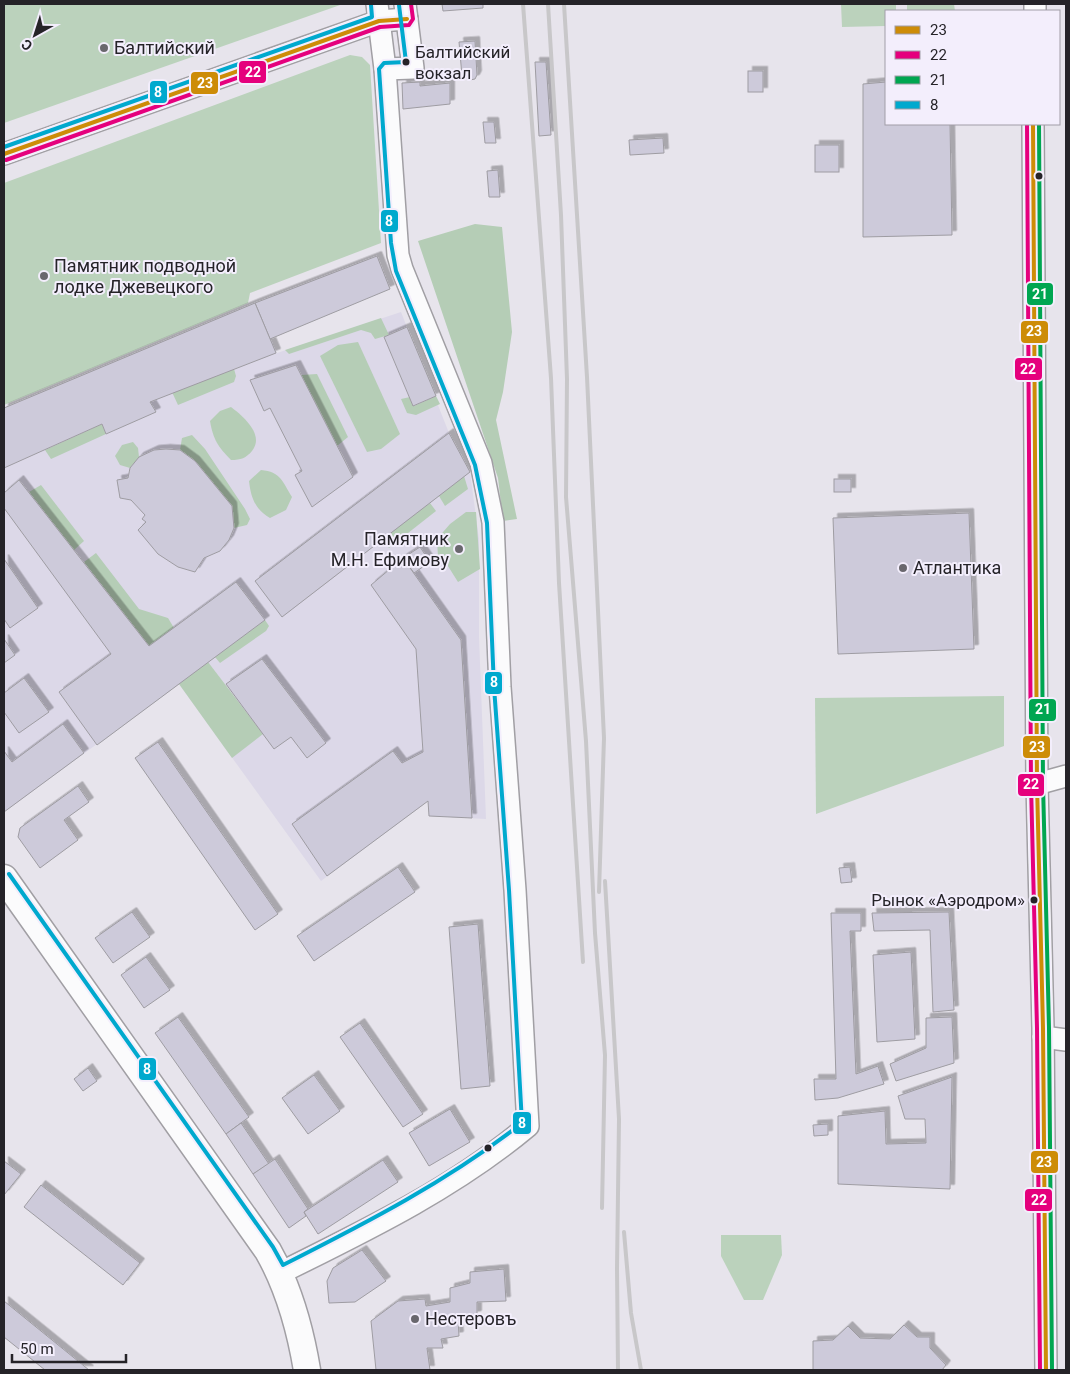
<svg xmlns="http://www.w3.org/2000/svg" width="1070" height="1374" viewBox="0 0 1070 1374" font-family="Roboto,sans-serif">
  <defs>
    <filter id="shadow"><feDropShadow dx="4.5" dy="-4.5" stdDeviation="0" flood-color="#0004"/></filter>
  </defs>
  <rect width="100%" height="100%" fill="#e7e4ec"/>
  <polygon fill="#dcd8e8" points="255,303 277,353 401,312 449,433 470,472 479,539 479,637 486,819 429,816 428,801 321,881 179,684 4,812 4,408"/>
  <g fill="#bbd2bc">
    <polygon points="4,4 343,4 4,123"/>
    <polygon points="841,4 896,4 896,11 886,11 886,26 842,27"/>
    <polygon points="907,4 954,4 955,11 907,11"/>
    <polygon points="350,55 362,57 370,65 381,243 250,293 248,303 4,405 4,183"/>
    <polygon points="1004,696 1004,746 816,814 815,698"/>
    <polygon points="721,1235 781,1235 782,1255 763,1300 744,1300 721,1256"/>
  </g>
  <g fill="#b5cdb6">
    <polygon points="475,224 502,227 512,332 503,392 496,420 517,519 503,521 498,478 418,241"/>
    <polygon points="381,318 389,335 375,339 371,333 361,330 289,354 285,350"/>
    <polygon points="358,342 400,434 381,449 367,452 320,356 338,345"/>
    <polygon points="234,369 236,376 234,382 178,405 172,392"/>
    <polygon points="317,374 348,437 337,446 301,375"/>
    <polygon points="436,396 440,404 416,415 407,413 401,399 410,397 414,406"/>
    <path d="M231 407C243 416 265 435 252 451 246 458 241 460 231 460 218 447 213 439 210 421L220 411Z"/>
    <polygon points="102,424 106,434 51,459 45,450"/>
    <polygon points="192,435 205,449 245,509 250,519 247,525 234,528 232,506 195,461 180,450 182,438"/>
    <polygon points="133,442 138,448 139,457 130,468 120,465 115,456 122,445"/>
    <path d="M261 470C281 472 282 481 292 497L286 510 270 518C255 509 251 498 249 481Z"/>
    <polygon points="464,476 468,489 445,506 439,496"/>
    <polygon points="41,485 84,541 74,550 29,492"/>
    <polygon points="430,503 436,511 389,548 382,539"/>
    <polygon points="466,512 476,512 480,569 458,582 441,555 438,557 437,539 450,524"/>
    <polygon points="96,553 139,609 168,618 174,628 149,646 84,562"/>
    <polygon points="265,620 269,626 266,631 220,663 215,657"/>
    <polygon points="208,662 263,734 232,758 179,684"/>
  </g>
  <g fill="#cdcada" stroke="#9e9ca2" filter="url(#shadow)">
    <polygon points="442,4 483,4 483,8 443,11"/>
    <polygon points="475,41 477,75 475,79 470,80 462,76 459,42"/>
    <polygon points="535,62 546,62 551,135 539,136"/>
    <rect x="748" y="71" width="15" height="21"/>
    <polygon points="420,82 420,86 450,83 450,104 403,109 402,83"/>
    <polygon points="886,82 886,124 950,124 952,235 863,237 863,84"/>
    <polygon points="483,122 494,122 496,143 485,143"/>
    <polygon points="663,138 664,153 630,155 629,140"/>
    <rect x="815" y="145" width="24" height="27"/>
    <polygon points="498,170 500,197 489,197 487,171"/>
    <polygon points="377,256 390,289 270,339 255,303"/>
    <polygon points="255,303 276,353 150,402 156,412 106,434 102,424 4,468 4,408"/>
    <polygon points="407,327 436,396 413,406 384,337"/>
    <polygon points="296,365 353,477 312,507 295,475 302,471 270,408 264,411 250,380"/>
    <polygon points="449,433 470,472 282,617 255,581"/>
    <polygon points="166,449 180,450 195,461 232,506 234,528 229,540 220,551 204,558 195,572 178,567 158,554 138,530 146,522 142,519 145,515 131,500 120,498 117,480 128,478 130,468 139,457 154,450"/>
    <rect x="834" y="479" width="17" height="13"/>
    <polygon points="19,480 149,646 236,582 265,620 97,745 59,692 111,654 4,508 4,493"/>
    <polygon points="969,513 974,649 838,654 833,518"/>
    <polygon points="420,547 430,562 414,573 403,558"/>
    <polygon points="403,558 461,640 472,818 429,816 428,801 327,876 292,824 393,751 402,763 423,752 416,649 371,585"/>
    <polygon points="4,559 38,608 10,628 4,619"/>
    <polygon points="4,639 15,655 4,663"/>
    <polygon points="262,659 326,743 307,758 291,737 274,749 226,684"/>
    <polygon points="24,678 49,712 19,733 4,712 4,693"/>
    <polygon points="63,724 84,753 4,812 4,751 12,762"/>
    <polygon points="158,742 278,914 255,930 135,758"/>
    <polygon points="78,786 89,802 64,820 78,840 40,868 18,837 20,828"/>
    <polygon points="398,867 415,892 314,961 297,936"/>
    <polygon points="850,867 852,882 841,883 839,868"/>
    <polygon points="132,912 150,937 113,963 95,938"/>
    <polygon points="949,912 954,1010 933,1012 930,930 874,931 872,913"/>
    <polygon points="831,913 861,913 861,931 850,931 856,1074 878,1066 884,1084 838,1098 815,1100 814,1079 836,1079"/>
    <polygon points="478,924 490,1086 461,1089 449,927"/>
    <polygon points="911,952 915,1039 877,1042 873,955"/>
    <polygon points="146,957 170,990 144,1008 121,975"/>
    <polygon points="178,1017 249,1117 226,1134 155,1033"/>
    <polygon points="952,1017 954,1063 896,1081 890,1064 926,1048 926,1018"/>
    <polygon points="360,1023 423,1114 403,1127 340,1037"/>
    <polygon points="88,1068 97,1081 83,1091 74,1079"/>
    <polygon points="314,1075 340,1111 308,1134 282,1098"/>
    <polygon points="952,1077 950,1189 838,1184 838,1116 885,1111 886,1144 926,1143 925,1119 905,1119 898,1096"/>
    <polygon points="450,1109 470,1142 429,1166 409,1133"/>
    <polygon points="241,1123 269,1164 253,1174 226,1134"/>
    <polygon points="828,1124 828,1135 814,1136 813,1125"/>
    <polygon points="275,1159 308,1209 304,1212 306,1216 289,1228 253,1174"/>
    <polygon points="383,1160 398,1182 318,1234 304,1212"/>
    <polygon points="4,1161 21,1174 4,1195"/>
    <polygon points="41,1185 140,1263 123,1285 24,1207"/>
    <polygon points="362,1250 386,1281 355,1302 329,1303 327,1281 333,1268"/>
    <polygon points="504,1269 506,1301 477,1302 477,1315 458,1318 459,1336 441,1339 443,1348 427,1348 430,1370 376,1370 371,1321 398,1301 425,1299 426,1306 450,1302 450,1288 470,1283 470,1272"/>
    <polygon points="4,1301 89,1370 45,1370 4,1337"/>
    <polygon points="904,1325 917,1337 930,1337 930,1348 946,1365 942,1370 813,1370 813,1341 833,1340 848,1326 860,1338 890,1339"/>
  </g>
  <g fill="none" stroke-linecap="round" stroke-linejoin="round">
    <g stroke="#a19fa4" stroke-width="24">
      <g id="minor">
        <polyline points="1035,11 1035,4"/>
        <polyline points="385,69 413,68 405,4"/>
        <polyline points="1033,124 1037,784 1043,1028 1046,1370"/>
        <polyline points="4,154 379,21 407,19"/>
        <polyline points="1037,784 1066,776"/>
        <polyline points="1043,1037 1066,1040"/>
        <path d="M280 1273C367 1230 454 1188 528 1126L515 890 500 687 493 522 481 463 402 269 398 255 385 69 377 4"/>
      </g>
    </g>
    <g stroke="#a19fa4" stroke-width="29">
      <path id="major" d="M4 878 268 1251C289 1288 300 1328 307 1370"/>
    </g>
    <use href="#minor" stroke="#fbfbfc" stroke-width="21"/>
    <use href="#major" stroke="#fbfbfc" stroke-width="26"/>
    <g stroke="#c8c7c9" stroke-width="4">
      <polyline points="523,4 551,378 559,583 583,962"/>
      <polyline points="548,4 561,215 567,379 566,497 586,741 595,933 605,1055 602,1208"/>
      <polyline points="564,4 587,377 604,738 599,892"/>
      <polyline points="605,881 619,1119 617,1268 618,1370"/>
      <polyline points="624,1232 631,1313 641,1370"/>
    </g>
    <g stroke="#f3eefc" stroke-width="8">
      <g id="bus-1">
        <polyline points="1033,124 1037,784 1043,1028 1046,1370"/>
        <polyline points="4,154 379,21 407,19"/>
      </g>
    </g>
    <g stroke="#f3eefc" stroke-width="8">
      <g id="bus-2">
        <polyline points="1027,124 1031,784 1037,1028 1040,1370"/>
        <polyline points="6,160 380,27 409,25 413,19 411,4"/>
      </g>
    </g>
    <g stroke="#f3eefc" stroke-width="8">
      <polyline id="bus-3" points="1039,124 1043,784 1049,1028 1052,1370"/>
    </g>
    <g stroke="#f3eefc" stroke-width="8">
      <g id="bus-4">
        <polyline points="4,147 372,17 371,5"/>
        <path d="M9 874 273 1247 283 1265C366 1223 448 1181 522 1123L509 890 494 687 487 523 475 465 396 271 391 243 379 69 384 63 406 62 399 5"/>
      </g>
    </g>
    <use href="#bus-1" stroke="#cd8c08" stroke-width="4"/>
    <use href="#bus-2" stroke="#e5007d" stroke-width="4"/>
    <use href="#bus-3" stroke="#00a651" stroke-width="4"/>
    <use href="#bus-4" stroke="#00a9ce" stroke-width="4"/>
  </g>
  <g fill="#69676d" stroke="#f3eefc" stroke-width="2">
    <circle cx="104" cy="48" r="5"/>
    <circle cx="44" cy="276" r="5"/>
    <circle cx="459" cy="549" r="5"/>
    <circle cx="903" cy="568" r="5"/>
    <circle cx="415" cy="1319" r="5"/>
  </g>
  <g fill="#252328" stroke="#f3eefc" stroke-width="2">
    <circle cx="406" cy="62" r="4.5"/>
    <circle cx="1039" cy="176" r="4.5"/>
    <circle cx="1034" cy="900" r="4.5"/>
    <circle cx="488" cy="1148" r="4.5"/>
  </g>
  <g text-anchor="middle" stroke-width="4" stroke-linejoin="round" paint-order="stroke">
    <g font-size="17" fill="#252328" stroke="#f3eefc" text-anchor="start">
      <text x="415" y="58">Балтийский<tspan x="415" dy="21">вокзал</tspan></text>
      <text x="1025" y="906" text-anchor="end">Рынок «Аэродром»</text>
    </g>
    <g font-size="18" fill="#252328" stroke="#f3eefc" text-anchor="start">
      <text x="114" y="54">Балтийский</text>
      <text x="54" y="272">Памятник подводной<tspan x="54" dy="21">лодке Джевецкого</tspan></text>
      <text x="449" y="545" text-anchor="end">Памятник<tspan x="449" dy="21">М.Н. Ефимову</tspan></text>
      <text x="913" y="574">Атлантика</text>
      <text x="425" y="1325">Нестеровъ</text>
    </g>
  </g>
  <g stroke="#f3eefc" stroke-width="2">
    <rect x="238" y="60" width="29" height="24" rx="5" fill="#e5007d"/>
    <rect x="190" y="71" width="29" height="24" rx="5" fill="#cd8c08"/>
    <rect x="149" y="80" width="19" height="24" rx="5" fill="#00a9ce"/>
    <rect x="380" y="209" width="19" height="24" rx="5" fill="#00a9ce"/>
    <rect x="1026" y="282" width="28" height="24" rx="5" fill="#00a651"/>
    <rect x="1020" y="320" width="29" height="24" rx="5" fill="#cd8c08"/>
    <rect x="1014" y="357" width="29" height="24" rx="5" fill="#e5007d"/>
    <rect x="484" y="671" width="19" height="24" rx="5" fill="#00a9ce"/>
    <rect x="1028" y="698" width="29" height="24" rx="5" fill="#00a651"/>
    <rect x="1022" y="735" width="29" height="24" rx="5" fill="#cd8c08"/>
    <rect x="1017" y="773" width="28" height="24" rx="5" fill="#e5007d"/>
    <rect x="138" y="1057" width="19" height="24" rx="5" fill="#00a9ce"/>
    <rect x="512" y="1111" width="20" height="24" rx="5" fill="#00a9ce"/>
    <rect x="1030" y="1150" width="29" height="24" rx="5" fill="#cd8c08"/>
    <rect x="1024" y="1188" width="29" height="24" rx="5" fill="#e5007d"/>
  </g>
  <g font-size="14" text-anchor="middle" font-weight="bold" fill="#fff">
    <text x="253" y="77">22</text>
    <text x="205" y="88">23</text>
    <text x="158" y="97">8</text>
    <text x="389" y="226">8</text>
    <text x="1040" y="299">21</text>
    <text x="1034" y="336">23</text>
    <text x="1028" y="374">22</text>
    <text x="494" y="687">8</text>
    <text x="1043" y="714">21</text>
    <text x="1037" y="752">23</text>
    <text x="1031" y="789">22</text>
    <text x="147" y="1074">8</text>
    <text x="522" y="1128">8</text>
    <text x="1044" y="1167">23</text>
    <text x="1039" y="1205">22</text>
  </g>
  <rect width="1070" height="1374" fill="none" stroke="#252328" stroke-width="10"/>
  <rect x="885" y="10" width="175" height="115" fill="#f3eefc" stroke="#a19da7"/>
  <rect x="895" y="26" width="25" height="8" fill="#cd8c08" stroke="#a19da7"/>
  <text x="930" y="35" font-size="15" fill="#252328">23</text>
  <rect x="895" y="51" width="25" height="8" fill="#e5007d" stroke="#a19da7"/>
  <text x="930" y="60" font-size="15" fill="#252328">22</text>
  <rect x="895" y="76" width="25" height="8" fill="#00a651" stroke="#a19da7"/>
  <text x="930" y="85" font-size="15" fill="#252328">21</text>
  <rect x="895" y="101" width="25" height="8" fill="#00a9ce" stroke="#a19da7"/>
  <text x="930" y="110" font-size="15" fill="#252328">8</text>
  <g transform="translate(35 35) rotate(219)" stroke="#f3eefc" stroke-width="4" paint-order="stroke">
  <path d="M0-4L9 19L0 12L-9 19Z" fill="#252328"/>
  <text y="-8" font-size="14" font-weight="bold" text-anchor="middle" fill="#252328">С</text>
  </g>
  <path d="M12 1354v8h114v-8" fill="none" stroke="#252328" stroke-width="2.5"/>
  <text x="20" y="1354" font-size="15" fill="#252328" stroke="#f3eefc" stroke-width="4" paint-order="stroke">50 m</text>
</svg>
